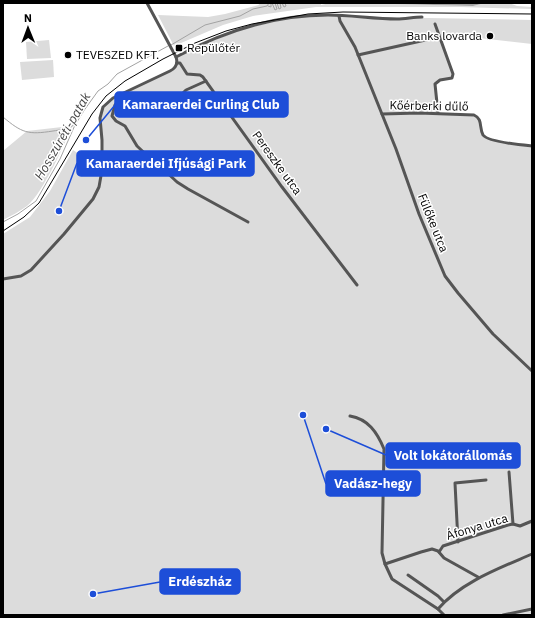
<svg xmlns="http://www.w3.org/2000/svg" width="535" height="618" viewBox="0 0 535 618" font-family="'IBM Plex Sans',sans-serif">
  <rect width="100%" height="100%" fill="#fff"/>
  <g fill="#dcdcdc">
    <polygon points="258,3 321,3 321,5 330,3 357,3 473,6 485,3 509,3 517,6 532,7 532,9 460,7 316,7 253,16 223,25 174,46 158,15 208,17 225,14 259,5"/>
    <polygon points="319,16 532,20 532,44 453,35 439,37 453,74 452,78 444,79 435,84 438,113 477,116 482,132 489,139 532,146 532,615 3,615 3,234 30,217 50,191 73,150 101,168 102,159 100,128 102,110 110,100 175,67 176,57 182,53 243,29 291,18"/>
    <polygon points="49,40 51,58 27,59 26,42"/>
    <polygon points="53,60 54,77 22,80 20,62"/>
    <path d="M74 123C64 144 44 192 27 206 20 211 11 216 3 220V151L27 131 62 127Z"/>
  </g>
  <polygon fill="#a3a3a3" points="357,3 485,3 473,6"/>
  <g fill="none" stroke-linecap="round" stroke-linejoin="round">
    <g stroke="#a3a3a3" stroke-width="1">
      <polyline points="277,3 279,9 281,8 280,3"/>
      <polyline points="282,3 284,7 286,6 285,3"/>
      <polyline points="288,3 290,3"/>
      <polyline points="268,6 271,7 271,4 272,3 275,10 277,9 275,3"/>
      <polyline points="171,45 205,25 240,16 253,9 267,6 269,3"/>
      <path d="M3 117C22 133 28 135 53 131 60 130 68 129 74 125"/>
      <polyline points="3,222 18,214 36,201 60,159 75,125 85,109 98,91 108,84 117,74 168,46"/>
    </g>
    <g stroke="#555" stroke-width="3">
      <polyline points="339,16 340,21 355,47 396,149 419,214 445,276 458,293 493,334 532,371"/>
      <polyline points="435,24 453,74 452,78 440,80 435,84 438,113"/>
      <polyline points="358,55 439,37"/>
      <path d="M176 57C222 32 275 15 328 15 351 15 374 19 397 19 405 19 414 17 422 17"/>
      <polyline points="177,63 180,63 187,74 200,75 203,77 282,187 357,285"/>
      <polyline points="124,94 115,105 112,116 116,121 125,126 137,146 154,162 161,167 177,182 188,189 248,222"/>
      <path d="M382 114 419 113 474 115C483 119 479 128 483 135 488 142 522 145 532 146"/>
      <polyline points="161,115 186,90 206,81"/>
      <path d="M3 279 21 276 31 270 64 234 93 199 99 187 102 170V140L100 118 103 107 113 98 170 71C176 68 178 63 176 57L147 3"/>
      <path d="M350 416C368 419 377 432 384 449L382 553 385 564 392 579 438 609 444 615"/>
      <polyline points="509,472 513,524"/>
      <polyline points="458,542 455,483 486,480"/>
      <polyline points="439,552 443,546 508,525 513,524 520,526 532,521"/>
      <polyline points="385,564 421,552 432,549 438,551 444,558 478,577"/>
      <polyline points="408,575 438,596 444,602"/>
      <path d="M438 609C461 582 500 568 532 554"/>
      <polyline points="503,615 532,609"/>
    </g>
    <polyline stroke="#000" stroke-width="1" points="3,231 24,217 39,203 92,114 106,96 125,81 163,59 195,43 226,31 252,24 308,14 343,12 532,14"/>
  </g>
  <g fill="#000" stroke="#fff" stroke-width="1.5">
    <circle cx="490" cy="36" r="4"/>
    <rect x="175" y="44" width="8" height="8" rx="2"/>
    <circle cx="68" cy="55" r="4"/>
  </g>
  <g text-anchor="middle" stroke-width="3" stroke-linejoin="round" paint-order="stroke">
    <g font-size="12" fill="#000" stroke="#fff" text-anchor="start">
      <text x="482" y="40" text-anchor="end">Banks lovarda</text>
      <text x="187" y="52">Repülőtér</text>
      <text x="76" y="59">TEVESZED KFT.</text>
    </g>
    <g font-size="12" fill="#000" stroke="#fff">
      <text transform="translate(429 106) rotate(1)" y="4">Kőérberki dűlő</text>
      <text transform="translate(277 163) rotate(54)" y="4">Pereszke utca</text>
      <text transform="translate(433 223) rotate(68)" y="4">Fülőke utca</text>
      <text transform="translate(477 527) rotate(-17)" y="4">Áfonya utca</text>
    </g>
    <g font-size="13" font-style="italic" fill="#444" stroke="#fff">
      <text transform="translate(62 136) rotate(-60)" y="5">Hosszúréti-patak</text>
    </g>
  </g>
  <path fill="none" stroke="#1d4ed8" stroke-width="1.5" d="M86 140L115 105M59 211L77 163M326 429L386 455M303 415L326 484M93 594L160 582"/>
  <g fill="#1d4ed8" stroke="#fff" stroke-width="1.5">
    <circle cx="86" cy="140" r="4"/>
    <circle cx="59" cy="211" r="4"/>
    <circle cx="326" cy="429" r="4"/>
    <circle cx="303" cy="415" r="4"/>
    <circle cx="93" cy="594" r="4"/>
  </g>
  <g fill="#1d4ed8" stroke="#1d4ed8" stroke-width="1.5">
    <rect x="115" y="92" width="173" height="25" rx="4"/>
    <rect x="77" y="151" width="177" height="25" rx="4"/>
    <rect x="386" y="443" width="134" height="25" rx="4"/>
    <rect x="326" y="471" width="94" height="25" rx="4"/>
    <rect x="160" y="569" width="80" height="25" rx="4"/>
  </g>
  <g font-size="13" text-anchor="middle" font-weight="bold" fill="#fff">
    <text x="201" y="109">Kamaraerdei Curling Club</text>
    <text x="166" y="168">Kamaraerdei Ifjúsági Park</text>
    <text x="453" y="460">Volt lokátorállomás</text>
    <text x="373" y="488">Vadász-hegy</text>
    <text x="200" y="586">Erdészház</text>
  </g>
  <rect width="535" height="618" fill="none" stroke="#000000" stroke-width="8"/>
  <g transform="translate(28 28) rotate(359)" stroke="#ffffff" stroke-width="3" paint-order="stroke">
  <path d="M0-3L7 15L0 10L-7 15Z" fill="#000000"/>
  <text y="-6" font-size="11" font-weight="bold" text-anchor="middle" fill="#000000">N</text>
  </g>
</svg>
